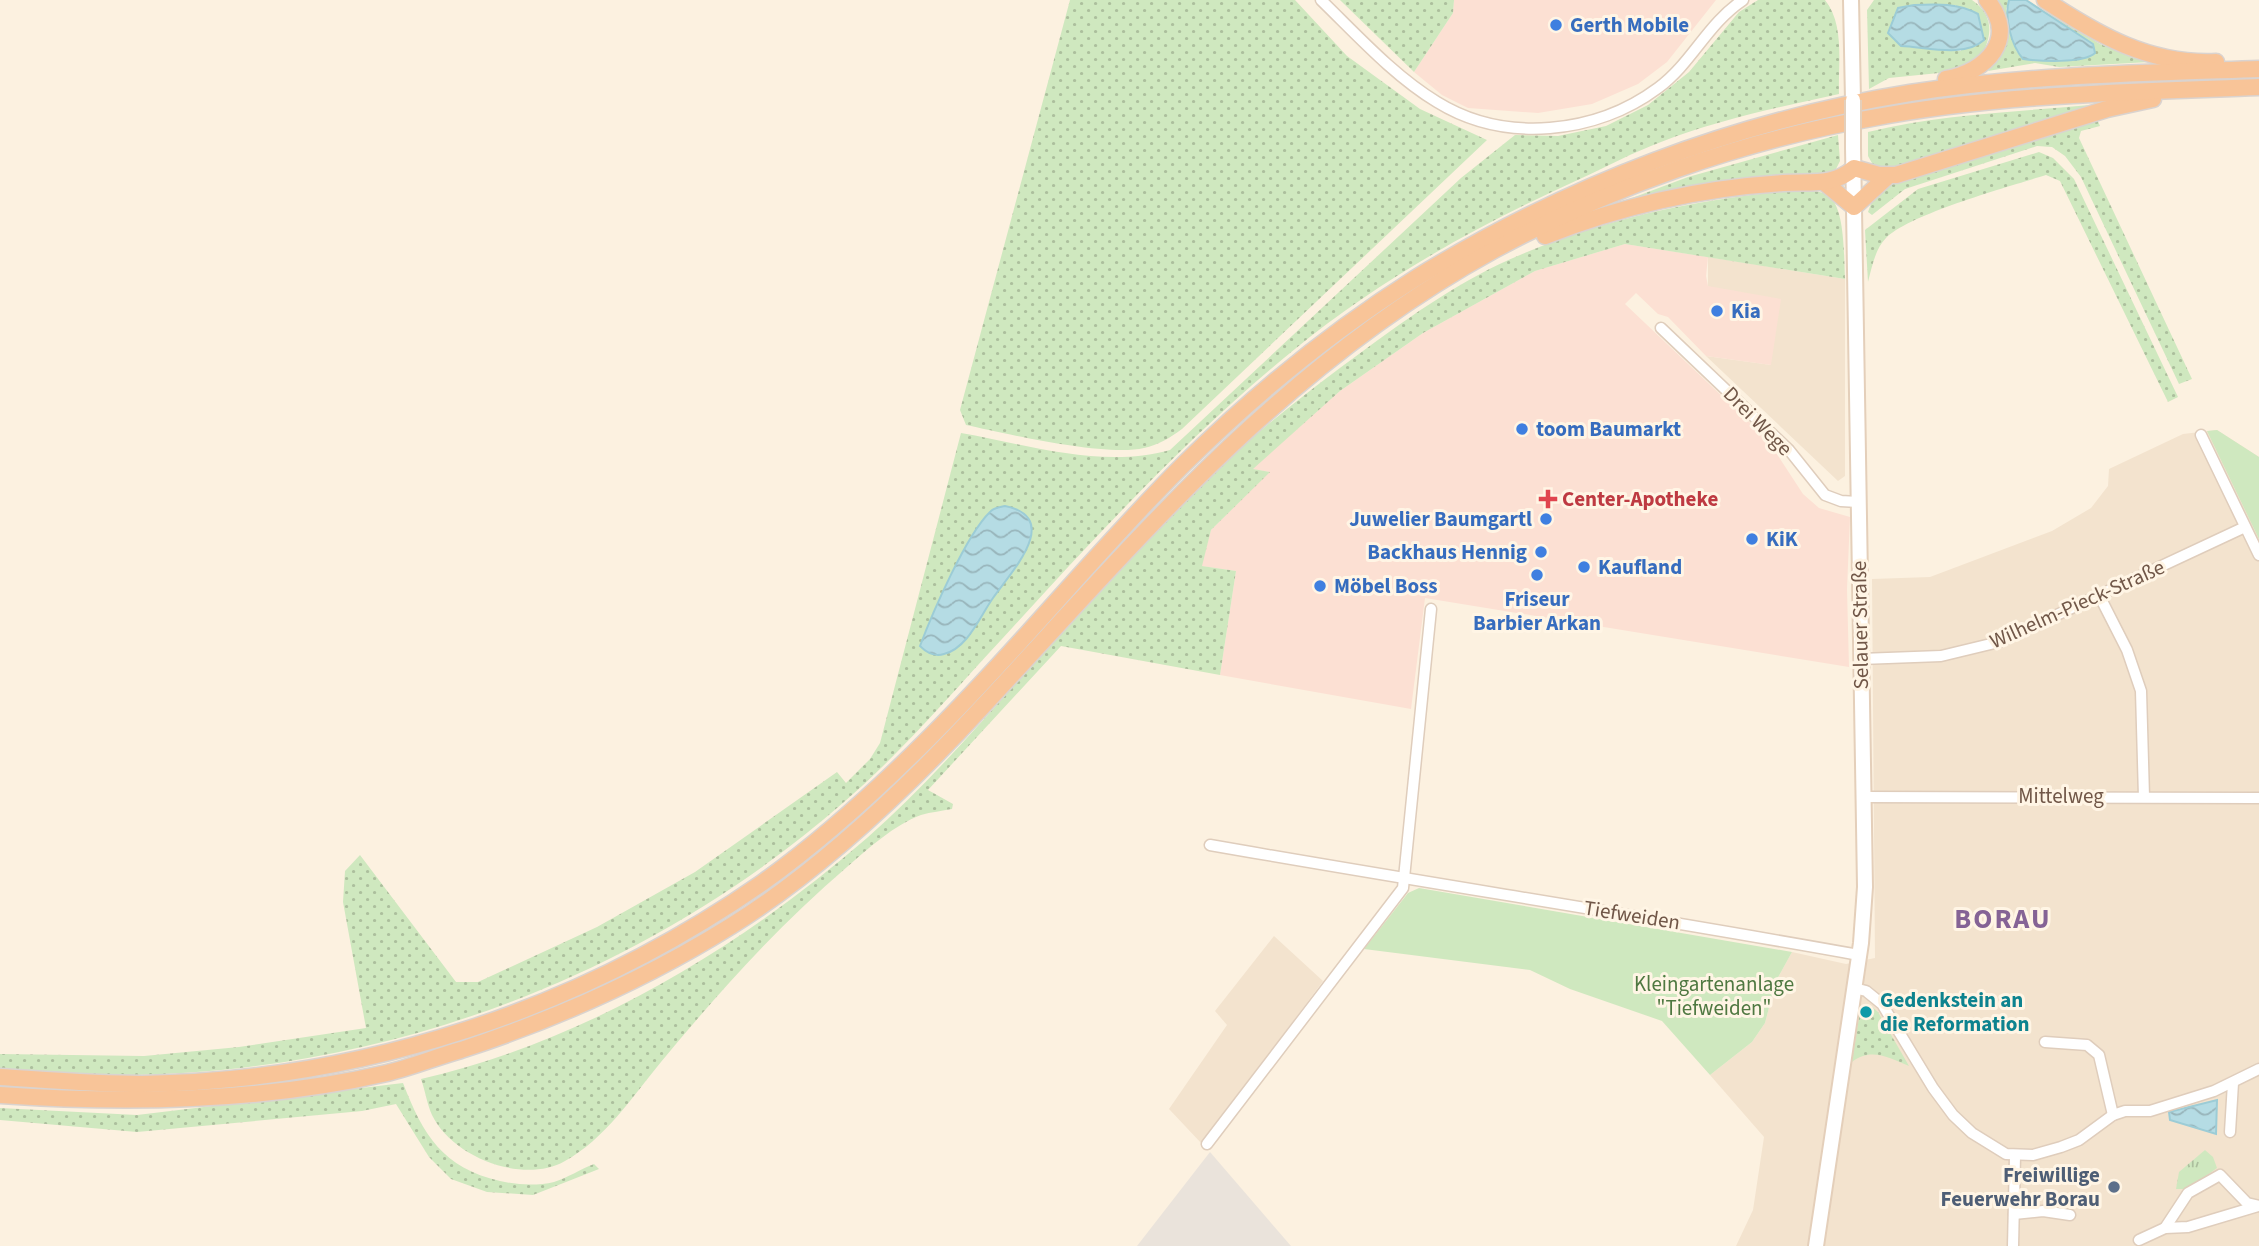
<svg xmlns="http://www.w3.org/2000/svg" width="2259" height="1246" viewBox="0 0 2259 1246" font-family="'Source Sans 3',sans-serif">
  <defs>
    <pattern id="grass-dots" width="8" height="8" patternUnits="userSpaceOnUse" patternTransform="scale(1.75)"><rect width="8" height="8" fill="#cfe8bf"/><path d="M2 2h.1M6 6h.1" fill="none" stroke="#acbf9d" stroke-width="1.8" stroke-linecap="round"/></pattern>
    <pattern id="park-tufts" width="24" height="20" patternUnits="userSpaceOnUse" patternTransform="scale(1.75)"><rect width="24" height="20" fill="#cfe8bf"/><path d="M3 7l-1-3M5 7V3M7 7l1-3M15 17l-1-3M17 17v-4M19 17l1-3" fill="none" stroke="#acbf9d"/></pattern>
    <pattern id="water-waves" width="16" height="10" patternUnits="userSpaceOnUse" patternTransform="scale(1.75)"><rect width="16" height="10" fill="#b5dce4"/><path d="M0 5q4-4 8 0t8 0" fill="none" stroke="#98b5bb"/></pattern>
  </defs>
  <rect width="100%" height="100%" fill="#fcf1e0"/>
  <g fill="#f3e3ce">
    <polygon points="1708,257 1845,279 1845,476 1838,481 1706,356 1771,365 1708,286"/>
    <polygon points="2217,430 2259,457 2259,1246 1736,1246 1753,1210 1764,1137 1710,1075 1752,1042 1765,1023 1776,981 1792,952 1846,964 1875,958 1872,579 1930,577 2052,531 2091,508 2108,486 2109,469 2183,434"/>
    <polygon points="1274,936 1323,981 1202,1144 1169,1109 1227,1025 1215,1011"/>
  </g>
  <g fill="#fce0d3">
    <polygon points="1454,0 1716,0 1667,62 1638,84 1592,104 1538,113 1468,108 1442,95 1414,72 1453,13"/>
    <polygon points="1625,244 1708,257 1706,276 1708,286 1781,299 1771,365 1706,356 1668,317 1658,314 1636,293 1625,304 1767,439 1803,494 1819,508 1850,517 1847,589 1849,667 1425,598 1411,709 1220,675 1236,571 1201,566 1211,530 1269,472 1252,469 1340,391 1423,333 1535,271"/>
  </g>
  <polygon fill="#eae3db" points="1210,1152 1291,1246 1137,1246"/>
  <g fill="url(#grass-dots)" fill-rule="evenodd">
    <path d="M1070 0H1295L1347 56 1420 109 1487 140 1182 429C1170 438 1158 445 1144 448 1106 457 1007 434 966 425L960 410Z"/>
    <polygon points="1340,0 1454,0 1453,13 1414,72"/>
    <path d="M1758 0H1825C1845 25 1838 64 1839 94 1779 107 1718 120 1661 142 1634 152 1608 166 1582 178 1480 224 1382 278 1295 349 1188 436 1095 537 1002 639 951 694 901 753 844 802 615 1003 302 1102 0 1069V1054L144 1056 239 1047 366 1028 343 902 345 871 360 855 456 982H478L597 927 695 872 837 772 846 783 870 759 880 743 961 433C1030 445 1102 469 1170 450L1461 178 1515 135 1558 136 1606 126 1648 105 1689 72 1739 12Z"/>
    <path d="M1874 0H1972C1997 17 1992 42 1976 63L1939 73 1889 78 1869 89 1867 10ZM1915 5H1956L1961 51 1901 46 1888 33Z"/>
    <path d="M1996 0H2009L2006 9 2017 52C2046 67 2064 54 2093 44L2026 0 2100 44 2149 62 2059 67 2035 63 1988 71C2011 50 2002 27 1996 0Z"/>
    <path d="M2090 105 1892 168 1873 165 1868 156V132C1940 114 2016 112 2090 105Z"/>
    <polygon points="2097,119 2100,126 2081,131 2079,138 2192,379 2179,384 2081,177 2065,156 2052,147 2037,146 1905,189 1872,215 1868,212 1872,201 1892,182"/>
    <polygon points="1838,135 1840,161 1834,173 1729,180 1616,204 1688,177"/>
    <path d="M2039 152 2053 158 2074 179 2178 397 2168 402 2060 181 2046 175C2011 186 1909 214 1886 238 1875 249 1872 267 1868 282L1865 230 1918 189Z"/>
    <path d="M1788 191C1801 191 1820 188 1831 198 1845 212 1844 259 1845 279L1625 244 1535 271 1423 333 1340 391 1253 469 1270 472 1211 530 1202 566 1236 571 1220 675 1061 646 928 790 953 804 952 809C942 811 931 812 921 815 894 825 869 848 847 867 778 926 719 992 661 1062 632 1097 605 1139 565 1161 523 1185 452 1157 432 1115 427 1104 425 1090 421 1079 586 1041 740 948 867 838 934 779 992 709 1052 643 1107 584 1161 523 1220 467 1264 425 1314 387 1363 351 1412 315 1464 278 1520 255 1606 218 1696 200 1788 191Z"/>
    <path d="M1871 1006 1878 1012 1909 1066C1889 1058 1871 1047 1852 1062L1860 1011 1863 1007Z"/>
    <path d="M403 1083C423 1135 443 1168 500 1181 517 1185 537 1186 554 1182 567 1178 581 1169 594 1164L599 1169 533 1195 487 1192 451 1179 429 1157 396 1104 362 1111 137 1132 0 1120V1108L137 1115Z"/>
  </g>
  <polygon fill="url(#park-tufts)" points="2205,1150 2213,1157 2217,1168 2188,1189 2176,1189 2179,1172"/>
  <g fill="#cfe8bf">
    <polygon points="2217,430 2259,457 2259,539 2207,431"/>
    <polygon points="1419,888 1792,952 1776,981 1765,1023 1752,1042 1710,1075 1662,1021 1570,989 1530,970 1364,949 1408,893"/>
  </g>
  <g fill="url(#water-waves)" stroke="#9cccd6" stroke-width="2">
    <path d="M2009 0H2026L2093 44 2095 53C2083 64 2039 61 2023 59 2011 45 2004 17 2009 0Z"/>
    <path d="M1914 5C1937 4 1958 3 1978 14L1984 40C1964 58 1927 47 1901 46L1888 33 1898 8Z"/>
    <path d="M1005 506C1063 518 1011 572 993 598 980 616 968 648 944 654 934 657 927 653 920 646 932 614 966 535 990 512 993 508 1000 507 1005 506Z"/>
    <polygon points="2217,1100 2216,1134 2170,1120 2169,1112"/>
  </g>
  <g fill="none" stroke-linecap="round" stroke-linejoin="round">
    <g stroke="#dfcdbc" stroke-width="13">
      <g id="minor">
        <path d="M1321 0C1357 35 1394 76 1437 102 1505 144 1596 134 1658 88 1692 63 1707 24 1743 0"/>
        <polyline points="1661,328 1789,450 1825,495 1841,501 1858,502"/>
        <polyline points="2201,435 2259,555"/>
        <polyline points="2099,595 2127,650 2141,691 2144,797"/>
        <polyline points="1861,659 1941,656 1999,642 2245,527"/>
        <polyline points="1863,797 2259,798"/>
        <path d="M1210 845C1426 883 1643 916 1859 955"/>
        <polyline points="1854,988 1866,991 1882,1004 1933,1088 1953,1115 1972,1133 2006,1154 2033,1155 2061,1147 2079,1140 2113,1115 2125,1111 2150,1111 2214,1091 2259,1069"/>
        <polyline points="2045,1042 2087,1045 2099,1055 2113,1115"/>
        <polyline points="2230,1132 2233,1083"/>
        <polyline points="1207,1144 1403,888 1431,609"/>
        <polyline points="2014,1214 2043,1211 2070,1215"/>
        <polyline points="2165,1228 2188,1193 2220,1175 2247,1203 2259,1206"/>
        <polyline points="2139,1240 2165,1228 2188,1227 2258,1206"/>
        <polyline points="2013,1246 2015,1156"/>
      </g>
    </g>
    <g stroke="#e4cfba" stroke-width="18">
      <g id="secondary">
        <polyline points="1851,0 1853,100"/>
        <polyline points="1816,1246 1861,943 1865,887 1853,147"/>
      </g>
    </g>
    <g stroke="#dad3cf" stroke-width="19">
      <g id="trunk">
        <path d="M2045 0C2098 35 2150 65 2216 62"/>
        <path d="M1946 79C1986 72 2019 39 1987 0"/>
        <polyline points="1825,183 1854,207 1888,176"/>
        <path d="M1545 236C1621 206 1701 188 1783 183 1810 181 1833 187 1854 168L1879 175H1896L2107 109 2153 99"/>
        <path d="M0 1077C47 1080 95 1084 142 1084 363 1081 581 1009 762 883 821 841 877 790 928 739 1017 651 1095 553 1184 464 1254 395 1332 331 1416 278 1567 185 1735 121 1910 93 2025 75 2143 73 2259 69"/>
        <path d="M0 1095C128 1104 261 1102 387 1073 412 1067 436 1057 461 1050 556 1019 646 979 731 926 823 869 911 784 984 705 1145 532 1282 366 1494 250 1610 187 1742 141 1872 118 1999 94 2130 92 2259 87"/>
      </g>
    </g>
    <use href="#minor" stroke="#fff" stroke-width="10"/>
    <use href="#secondary" stroke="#fff" stroke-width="14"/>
    <use href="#trunk" stroke="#f8c498" stroke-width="16"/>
    <g stroke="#e4cfba" stroke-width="18" stroke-linecap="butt">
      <polyline id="secondary-bridge" points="1853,100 1853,147"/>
    </g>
    <use href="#secondary-bridge" stroke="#fff" stroke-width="14"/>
  </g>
  <g fill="#3f7fe0" stroke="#fff5e5" stroke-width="2.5">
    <circle cx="1556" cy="25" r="7"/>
    <circle cx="1717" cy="311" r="7"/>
    <circle cx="1522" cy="429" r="7"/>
    <circle cx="1546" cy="519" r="7"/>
    <circle cx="1752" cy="539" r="7"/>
    <circle cx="1541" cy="552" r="7"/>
    <circle cx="1584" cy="567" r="7"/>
    <circle cx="1537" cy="575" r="7"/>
    <circle cx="1320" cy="586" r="7"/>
  </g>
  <path fill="#e0444e" stroke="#fff5e5" stroke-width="2.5" d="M1544.5 488.5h7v7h7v7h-7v7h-7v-7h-7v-7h7z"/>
  <circle fill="#0f9aa8" stroke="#fff5e5" stroke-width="2.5" cx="1866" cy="1012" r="7"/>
  <circle fill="#5c6f8a" stroke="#fff5e5" stroke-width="2.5" cx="2114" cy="1187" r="7"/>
  <g text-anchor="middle" stroke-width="6" stroke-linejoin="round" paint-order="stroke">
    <g font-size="21" font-weight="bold" fill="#366cbe" stroke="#fff5e5" text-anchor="start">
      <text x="1570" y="32">Gerth Mobile</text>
      <text x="1731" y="318">Kia</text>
      <text x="1536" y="436">toom Baumarkt</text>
      <text x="1532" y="526" text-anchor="end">Juwelier Baumgartl</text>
      <text x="1766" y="546">KiK</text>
      <text x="1527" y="559" text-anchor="end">Backhaus Hennig</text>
      <text x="1598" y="574">Kaufland</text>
      <text x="1334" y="593">Möbel Boss</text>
      <text x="1537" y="606" text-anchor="middle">Friseur<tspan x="1537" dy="24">Barbier Arkan</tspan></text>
    </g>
    <g font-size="21" fill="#715748" stroke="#fff5e5">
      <text transform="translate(1758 421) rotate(45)" y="7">Drei Wege</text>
      <text transform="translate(2077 604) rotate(-24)" y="7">Wilhelm-Pieck-Straße</text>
      <text transform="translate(1860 625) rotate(-91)" y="7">Selauer Straße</text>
      <text x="2061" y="803">Mittelweg</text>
      <text transform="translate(1632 915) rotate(9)" y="7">Tiefweiden</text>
    </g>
    <g font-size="21" font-weight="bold" fill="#be3a42" stroke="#fff5e5" text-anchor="start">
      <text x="1562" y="506">Center-Apotheke</text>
    </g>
    <g font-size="21" fill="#4f7841" stroke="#fff5e5">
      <text x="1714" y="991">Kleingartenanlage<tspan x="1714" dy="24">"Tiefweiden"</tspan></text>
    </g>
    <g font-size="21" font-weight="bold" fill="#0d838f" stroke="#fff5e5" text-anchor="start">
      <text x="1880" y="1007">Gedenkstein an<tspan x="1880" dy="24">die Reformation</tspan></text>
    </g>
    <g font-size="21" font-weight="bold" fill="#4e5e75" stroke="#fff5e5" text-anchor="end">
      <text x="2100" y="1182">Freiwillige<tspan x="2100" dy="24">Feuerwehr Borau</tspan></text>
    </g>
    <g font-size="28" font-weight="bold" letter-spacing="2" fill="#856395" stroke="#fff5e5">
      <text x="2003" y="928">BORAU</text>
    </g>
  </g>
</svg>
